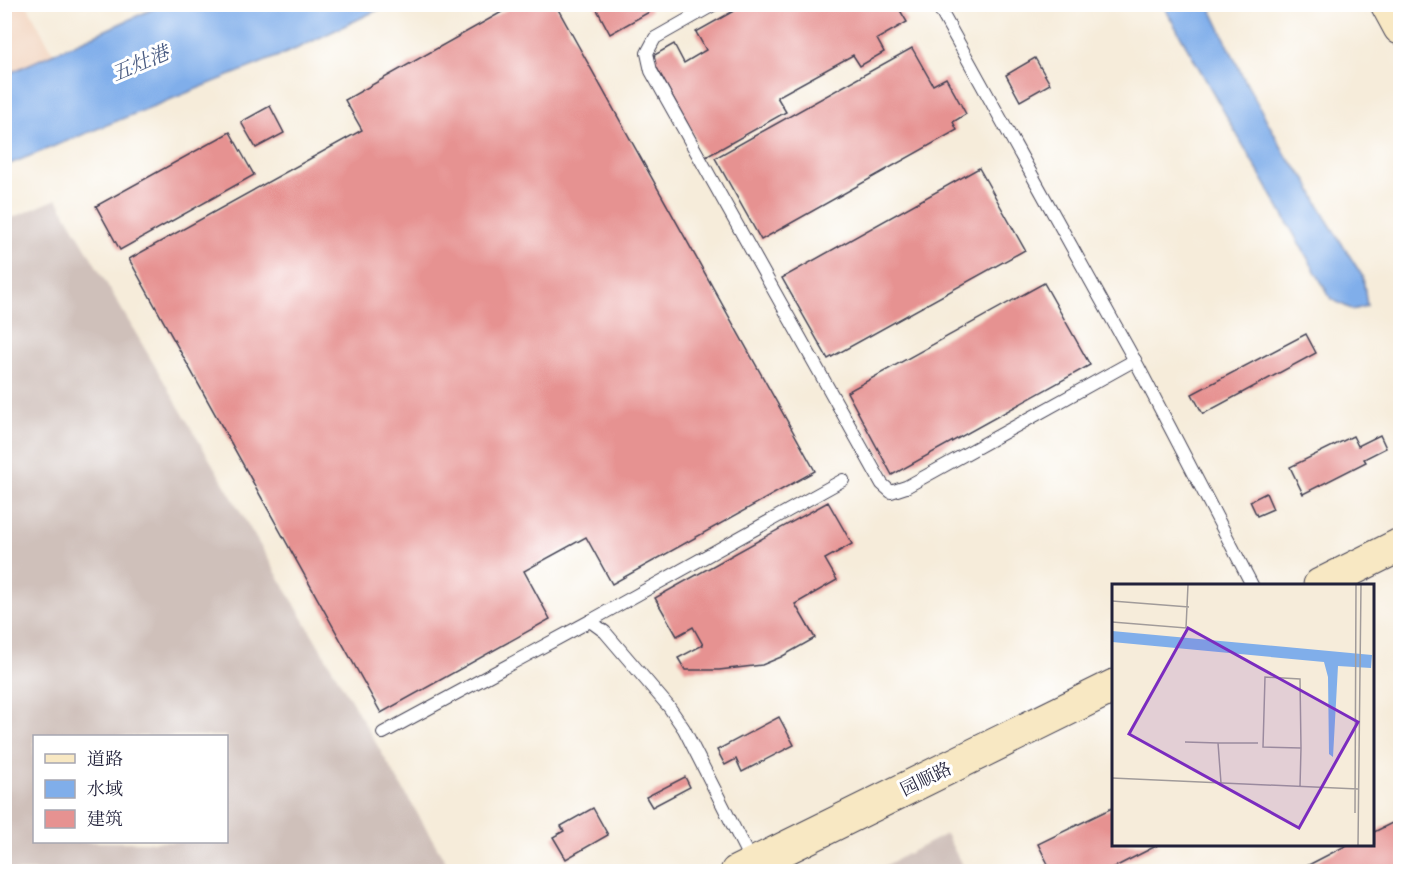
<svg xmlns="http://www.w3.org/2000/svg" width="1405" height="876" viewBox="0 0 1405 876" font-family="'IM FELL French Canon','Noto Serif SC',serif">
  <rect width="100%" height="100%" fill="#fff"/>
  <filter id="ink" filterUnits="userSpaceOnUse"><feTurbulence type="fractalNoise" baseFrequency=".0167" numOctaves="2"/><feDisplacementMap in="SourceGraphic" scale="12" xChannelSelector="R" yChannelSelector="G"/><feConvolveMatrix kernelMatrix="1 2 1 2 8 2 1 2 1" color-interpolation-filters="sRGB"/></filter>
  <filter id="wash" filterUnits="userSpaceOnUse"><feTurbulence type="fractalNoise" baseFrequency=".008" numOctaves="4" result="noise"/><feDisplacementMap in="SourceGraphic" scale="24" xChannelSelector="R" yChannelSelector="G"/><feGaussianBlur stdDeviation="1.35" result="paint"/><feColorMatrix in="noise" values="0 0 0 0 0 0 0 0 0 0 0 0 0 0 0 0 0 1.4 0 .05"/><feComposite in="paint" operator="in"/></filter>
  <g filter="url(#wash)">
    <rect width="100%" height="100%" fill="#f6ecda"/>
    <polygon fill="#f2d4be" points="5,5 27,5 53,53 5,75"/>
    <g fill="#cfc0ba" fill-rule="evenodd">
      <path d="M57 199 451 871H5V221ZM34 736H226V842H34Z"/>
      <polygon points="946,834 965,871 875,871"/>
    </g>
    <g fill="#80aeea" stroke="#516892" stroke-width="1.5">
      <polygon points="164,4 388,5 296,49 5,166 5,75"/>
      <polygon points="1163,5 1209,5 1244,79 1287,157 1306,179 1325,217 1363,277 1367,306 1353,310 1331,299"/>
    </g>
    <g id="blocks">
      <g fill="#e69291">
        <polygon points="516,4 555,4 815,471 612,584 586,537 524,571 550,619 381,713 129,259 362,130 345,100"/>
        <polygon points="594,4 647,4 651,11 610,34"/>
        <polygon points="746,4 902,4 898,7 907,22 877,39 884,52 860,66 853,55 777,97 786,112 706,157 651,57 674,44 684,63 706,50 696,32"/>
        <polygon points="912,48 933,85 946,78 966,114 953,122 957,130 761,240 715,158"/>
        <polygon points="1035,58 1050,84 1020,101 1006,75"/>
        <polygon points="270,106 284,133 256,148 241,122"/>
        <polygon points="230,132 254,175 120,250 96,206"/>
        <polygon points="979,168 1025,250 828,359 782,278"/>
        <polygon points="1044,283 1090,365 892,475 847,392"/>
        <polygon points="1306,334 1316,353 1203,414 1192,394"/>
        <polygon points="1380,435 1386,448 1364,459 1366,462 1303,494 1290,467 1353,436 1358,446"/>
        <polygon points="1266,493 1273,509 1257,516 1250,501"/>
        <polygon points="828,502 852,544 825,559 837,580 795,604 815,638 781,657 762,665 719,670 685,670 678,658 703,645 693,627 677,636 655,598"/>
        <polygon points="779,717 794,745 742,772 736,759 725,765 717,750"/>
        <polygon points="685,777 690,787 652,807 646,797"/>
        <polygon points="1114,807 1114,844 1160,844 1105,872 1052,872 1038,844"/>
        <polygon points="593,808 608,835 566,859 553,837 564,831 561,826"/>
        <polygon points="1400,819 1400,872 1295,872 1349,844 1374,844 1374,832"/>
      </g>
    </g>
  </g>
  <g filter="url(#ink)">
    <use href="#blocks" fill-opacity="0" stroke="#424053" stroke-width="1.5"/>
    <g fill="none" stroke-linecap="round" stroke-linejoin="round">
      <g stroke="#424053" stroke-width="14">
        <g id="lane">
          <polyline points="715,4 655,38 647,53 651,71 882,484 891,492 906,487 1135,360"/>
          <polyline points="937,4 1139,368 1252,585"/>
          <polyline points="590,621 843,480"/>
          <polyline points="383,733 590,621 605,632 669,707 684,729 752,863"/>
        </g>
      </g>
      <g stroke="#424053" stroke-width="35">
        <g id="secondary">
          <polyline points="1387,4 1400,28"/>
          <polyline points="1320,585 1400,545"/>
          <polyline points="737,872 1114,686"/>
        </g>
      </g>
      <use href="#lane" stroke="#fff" stroke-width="12"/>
      <use href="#secondary" stroke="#f8e8c3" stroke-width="33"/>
    </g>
  </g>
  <g text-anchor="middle" stroke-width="6" stroke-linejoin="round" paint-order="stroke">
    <g font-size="18" fill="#22223b" stroke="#fff">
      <text transform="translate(926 779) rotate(-26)" y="6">园顺路</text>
    </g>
    <g font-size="20" font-style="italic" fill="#485a81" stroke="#fff">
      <text transform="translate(140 63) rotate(-23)" y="7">五灶港</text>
    </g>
  </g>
  <g transform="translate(1112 584)">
    <rect width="262" height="262" fill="#f6ecda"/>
    <path d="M0 47 260 71 259 84 226 82 221 173 217 170 216 93 212 78 0 58Z" fill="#80aeea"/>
    <path fill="none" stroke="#a19b9a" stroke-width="1.5" d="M0 17 77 23M0 38 74 44 76 1M73 158 106 159 109 199M106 159H146M0 194 246 205M188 203 189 164 188 95 153 93 151 163 189 164M243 229 244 1M246 262 249 1"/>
    <path fill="#7b2cbf" fill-opacity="0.15" stroke="#7b2cbf" stroke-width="3" d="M76 44 246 138 187 244 17 150Z"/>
    <rect width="262" height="262" fill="none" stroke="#22223b" stroke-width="3"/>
  </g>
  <rect width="1405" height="876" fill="none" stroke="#fff" stroke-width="24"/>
  <rect x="33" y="735" width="195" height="108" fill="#ffffff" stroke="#a7a7b1" stroke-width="1.5"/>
  <rect x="45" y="754" width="30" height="9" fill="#f8e8c3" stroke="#a7a7b1" stroke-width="1.5"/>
  <text x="87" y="765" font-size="18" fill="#22223b">道路</text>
  <rect x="45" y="780" width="30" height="18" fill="#80aeea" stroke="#a7a7b1" stroke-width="1.5"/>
  <text x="87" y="795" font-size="18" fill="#22223b">水域</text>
  <rect x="45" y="810" width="30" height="18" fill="#e69291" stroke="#a7a7b1" stroke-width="1.5"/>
  <text x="87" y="825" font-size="18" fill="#22223b">建筑</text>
</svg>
